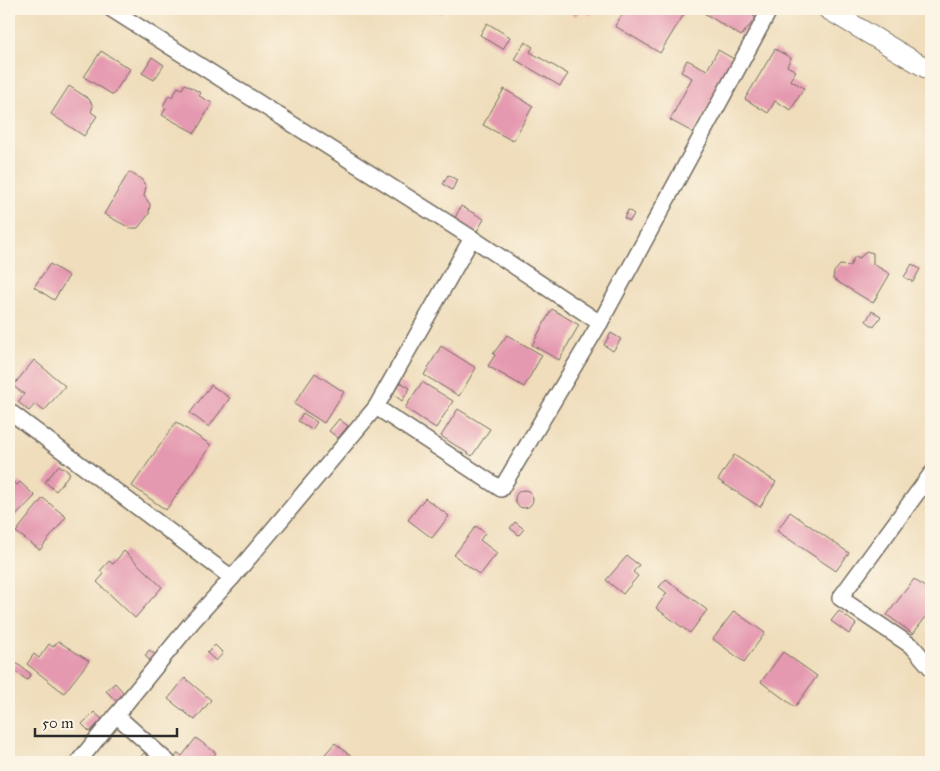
<svg xmlns="http://www.w3.org/2000/svg" width="940" height="771" viewBox="0 0 940 771" font-family="'IM FELL Great Primer',serif">
  <rect width="100%" height="100%" fill="#fcf5e5"/>
  <filter id="ink" filterUnits="userSpaceOnUse"><feTurbulence type="fractalNoise" baseFrequency=".02" numOctaves="2"/><feDisplacementMap in="SourceGraphic" scale="10" xChannelSelector="R" yChannelSelector="G"/><feConvolveMatrix kernelMatrix="1 2 1 2 8 2 1 2 1" color-interpolation-filters="sRGB"/></filter>
  <filter id="wash" filterUnits="userSpaceOnUse"><feTurbulence type="fractalNoise" baseFrequency=".0096" numOctaves="4" result="noise"/><feDisplacementMap in="SourceGraphic" scale="20" xChannelSelector="R" yChannelSelector="G"/><feGaussianBlur stdDeviation="1.12" result="paint"/><feColorMatrix in="noise" values="0 0 0 0 0 0 0 0 0 0 0 0 0 0 0 0 0 1.4 0 .05"/><feComposite in="paint" operator="in"/></filter>
  <g filter="url(#wash)">
    <rect width="100%" height="100%" fill="#efddbb"/>
    <g id="blocks">
      <g fill="#e599b0">
        <polygon points="434,9 445,9 441,14"/>
        <polygon points="565,9 581,9 576,16"/>
        <polygon points="581,9 595,9 591,15"/>
        <polygon points="626,9 687,9 660,53 615,26"/>
        <polygon points="707,9 757,9 753,16 756,18 741,36 704,13"/>
        <polygon points="487,23 510,37 503,49 480,35"/>
        <polygon points="525,42 533,47 530,52 568,74 560,86 514,59"/>
        <polygon points="775,49 791,58 787,66 796,71 790,80 804,88 791,110 775,101 768,113 745,99"/>
        <polygon points="718,50 734,59 694,133 670,120 692,78 681,72 687,60 707,70"/>
        <polygon points="101,51 130,69 113,95 84,77"/>
        <polygon points="152,57 164,65 154,80 142,73"/>
        <polygon points="185,84 201,93 199,96 212,103 195,133 162,115 166,108 163,106 169,95 172,97 178,87 182,89"/>
        <polygon points="69,86 89,99 93,106 91,112 97,116 84,136 51,114"/>
        <polygon points="504,89 533,106 513,141 483,125"/>
        <polygon points="129,172 141,179 146,186 144,196 150,204 149,214 138,228 130,228 104,214"/>
        <polygon points="448,175 457,180 452,190 443,184"/>
        <polygon points="461,206 484,219 476,233 454,220"/>
        <polygon points="628,210 634,214 630,221 624,218"/>
        <polygon points="866,251 873,253 873,264 890,274 873,303 833,279 834,272 840,265 850,266 855,256 860,258"/>
        <polygon points="50,264 69,276 54,300 34,287"/>
        <polygon points="912,264 920,269 913,282 904,277"/>
        <polygon points="552,309 579,325 559,360 532,345"/>
        <polygon points="872,311 881,316 874,327 866,321"/>
        <polygon points="611,333 621,339 613,351 604,345"/>
        <polygon points="507,335 542,355 524,387 488,366 495,355 493,354"/>
        <polygon points="441,346 476,368 459,396 424,375"/>
        <polygon points="34,360 65,386 44,411 35,404 29,411 18,402 24,394 13,386"/>
        <polygon points="315,373 344,392 324,423 294,404"/>
        <polygon points="400,382 410,388 402,401 393,394"/>
        <polygon points="422,382 453,401 436,428 405,408"/>
        <polygon points="211,385 230,398 209,427 190,413"/>
        <polygon points="458,409 490,429 472,456 441,436"/>
        <polygon points="303,413 317,422 312,430 298,421"/>
        <polygon points="339,419 348,426 338,438 329,431"/>
        <polygon points="176,422 211,445 166,510 132,486"/>
        <polygon points="734,455 776,482 760,507 718,480"/>
        <polygon points="59,465 70,473 56,491 45,482"/>
        <polygon points="9,479 17,485 20,482 35,496 9,523"/>
        <circle cx="524" cy="499" r="9"/>
        <polygon points="43,498 66,517 40,550 16,532"/>
        <polygon points="425,498 449,516 432,538 408,520"/>
        <polygon points="790,512 849,553 836,571 777,531"/>
        <polygon points="515,522 524,529 519,535 510,528"/>
        <polygon points="476,526 485,533 480,540 497,553 480,575 454,555"/>
        <polygon points="124,551 162,587 135,618 97,582 104,574 100,571 109,561 113,564"/>
        <polygon points="627,556 639,565 633,572 638,576 623,594 606,580"/>
        <polygon points="666,579 707,610 690,633 656,608 667,593 659,587"/>
        <polygon points="914,579 931,592 931,610 913,634 887,615"/>
        <polygon points="734,611 765,633 744,662 713,639"/>
        <polygon points="839,611 856,624 849,634 831,621"/>
        <polygon points="58,641 89,661 64,693 27,664 34,654 39,658 49,644 53,647"/>
        <polygon points="215,645 223,653 216,661 207,653"/>
        <polygon points="149,650 158,657 153,663 145,656"/>
        <polygon points="783,652 817,676 795,707 761,682"/>
        <polygon points="16,663 31,674 27,680 12,669"/>
        <polygon points="185,678 211,700 195,720 168,699"/>
        <polygon points="115,683 125,694 117,702 106,691"/>
        <polygon points="94,712 102,719 90,732 82,724"/>
        <polygon points="196,738 216,753 209,762 173,761 178,753 182,756"/>
        <polygon points="335,743 358,762 318,762"/>
        <polygon points="144,753 155,762 136,762"/>
      </g>
    </g>
  </g>
  <g filter="url(#ink)">
    <use href="#blocks" fill-opacity="0" stroke="#70695d" stroke-width="1"/>
    <g fill="none" stroke-linecap="round" stroke-linejoin="round">
      <g stroke="#70695d" stroke-width="18">
        <g id="minor">
          <polyline points="111,9 472,238 376,407"/>
          <polyline points="472,238 600,323"/>
          <polyline points="9,411 232,578 192,622 78,762"/>
          <polyline points="931,474 840,598 913,647 931,668"/>
          <polyline points="232,578 376,407 501,489 600,323 770,9"/>
          <polyline points="116,715 168,762"/>
        </g>
      </g>
      <g stroke="#70695d" stroke-width="21">
        <polyline id="tertiary" points="827,9 931,71"/>
      </g>
      <use href="#minor" stroke="#fff" stroke-width="15"/>
      <use href="#tertiary" stroke="#fff" stroke-width="19"/>
    </g>
  </g>
  <rect width="940" height="771" fill="none" stroke="#fcf5e5" stroke-width="30"/>
  <path d="M35 728v8h142v-8" fill="none" stroke="#2b2b2b" stroke-width="2.5"/>
  <text x="42" y="728" font-size="15" fill="#2b2b2b" stroke="#fcf5e5" stroke-width="4" paint-order="stroke">50 m</text>
</svg>
